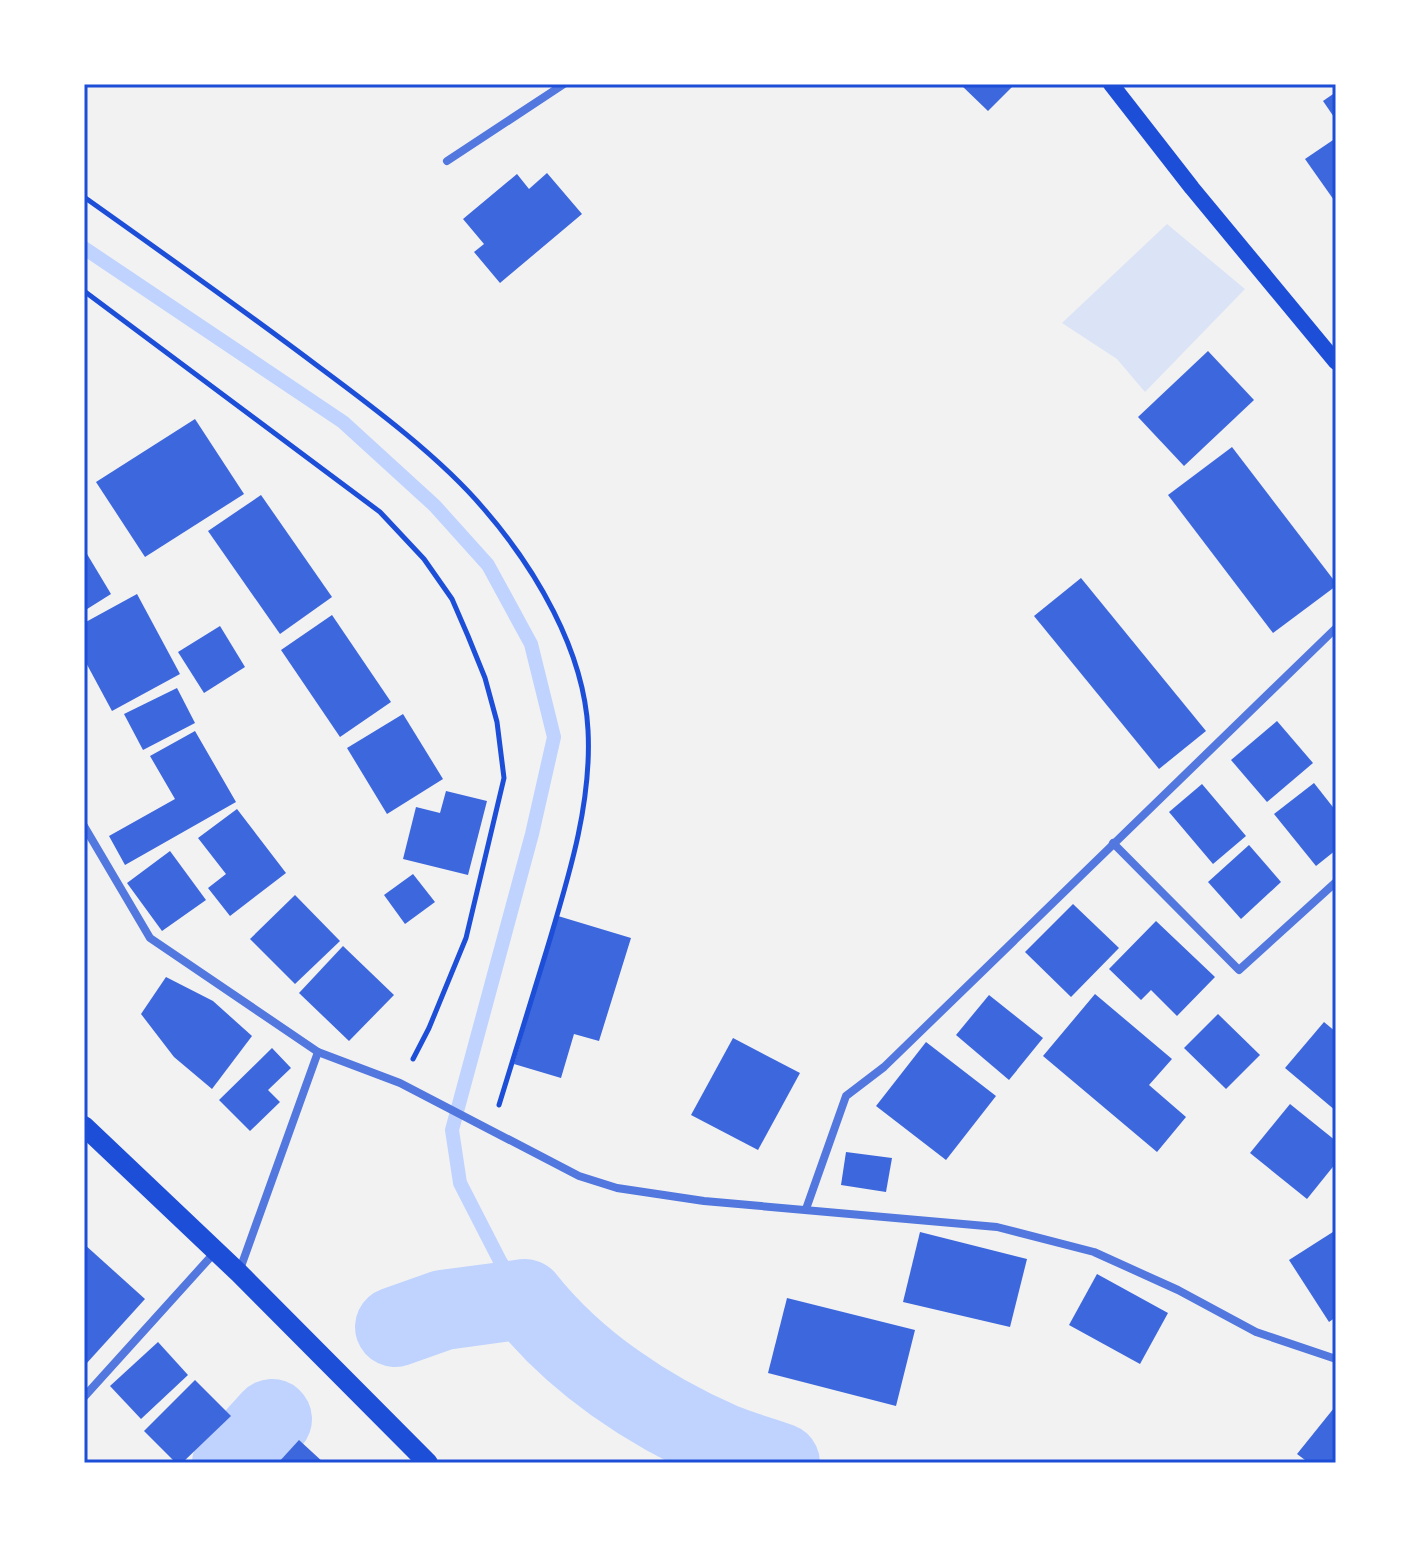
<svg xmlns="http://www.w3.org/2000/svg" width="1420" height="1547" viewBox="0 0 1420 1547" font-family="'PT Sans',sans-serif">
  <rect width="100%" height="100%" fill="#f2f2f2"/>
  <polygon fill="#dbe4f7" points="1167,224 1245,289 1145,392 1117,359 1062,323"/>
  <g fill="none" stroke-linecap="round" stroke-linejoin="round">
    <polyline stroke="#bfd3fe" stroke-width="14" points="84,248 343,422 435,506 488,565 531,644 554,737 532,834 452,1130 460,1183 500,1261 525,1299"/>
    <g stroke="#bfd3fe" stroke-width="80">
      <path d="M395 1327 443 1310 525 1299C575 1362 648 1411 722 1443 741 1451 761 1456 780 1463"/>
      <polyline points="232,1463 272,1419"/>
    </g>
  </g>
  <g fill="#3d67dc">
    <polygon points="960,84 1015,84 988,111"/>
    <polygon points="1336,92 1336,120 1323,101"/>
    <polygon points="1336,138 1336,203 1305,159"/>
    <polygon points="547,173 582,214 500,283 474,252 484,244 463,219 517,174 529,189"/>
    <polygon points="1208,351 1254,400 1184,466 1138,417"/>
    <polygon points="195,419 244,494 145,557 96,482"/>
    <polygon points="1232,447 1336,583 1336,586 1273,633 1168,495"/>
    <polygon points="261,495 332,597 280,634 208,531"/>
    <polygon points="84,549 111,594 84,611"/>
    <polygon points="1081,578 1206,731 1159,769 1034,616"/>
    <polygon points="137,594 180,674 112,711 84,659 84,623"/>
    <polygon points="332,615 391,702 340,737 281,650"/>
    <polygon points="220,626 245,667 204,693 178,652"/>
    <polygon points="177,688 195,723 143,750 124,714"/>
    <polygon points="403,714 443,779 387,814 347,748"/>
    <polygon points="1277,721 1313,763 1267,802 1231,760"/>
    <polygon points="195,731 236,802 125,865 109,836 175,799 150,756"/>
    <polygon points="1314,783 1336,811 1336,850 1316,866 1274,814"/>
    <polygon points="1202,784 1246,836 1213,864 1169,812"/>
    <polygon points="446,791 487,801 468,875 403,859 416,807 440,813"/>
    <polygon points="237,809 286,873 230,916 208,888 226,874 198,838"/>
    <polygon points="1249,845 1281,882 1241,919 1208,882"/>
    <polygon points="170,851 206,900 162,931 127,883"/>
    <polygon points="413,874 435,902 405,924 384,895"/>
    <polygon points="295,895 340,941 295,984 250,939"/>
    <polygon points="1073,904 1119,948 1071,997 1025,952"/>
    <polygon points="558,916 631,938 599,1041 574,1034 561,1078 514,1064"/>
    <polygon points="1156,921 1215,977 1177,1016 1151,990 1141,1000 1109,969"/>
    <polygon points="343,946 394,995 349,1041 299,993"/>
    <polygon points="166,977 213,1001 252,1036 212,1089 174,1057 141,1014"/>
    <polygon points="1095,994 1172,1059 1149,1085 1186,1117 1157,1152 1043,1056"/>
    <polygon points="989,995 1043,1038 1009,1080 956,1035"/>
    <polygon points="1218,1014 1260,1055 1226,1089 1184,1048"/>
    <polygon points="1324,1022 1336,1032 1336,1111 1285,1068"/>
    <polygon points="733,1038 800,1073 758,1150 691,1115"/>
    <polygon points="926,1042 996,1096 946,1160 876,1106"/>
    <polygon points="272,1048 291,1068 268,1090 280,1102 250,1131 219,1100"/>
    <polygon points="1290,1104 1336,1141 1336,1163 1307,1199 1250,1153"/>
    <polygon points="846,1152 892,1158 886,1192 841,1185"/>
    <polygon points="1336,1230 1336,1317 1329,1322 1289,1260"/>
    <polygon points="920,1232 1027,1259 1010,1327 903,1302"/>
    <polygon points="84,1244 145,1299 86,1364 84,1362"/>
    <polygon points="1097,1274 1168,1313 1140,1364 1069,1325"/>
    <polygon points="787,1298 915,1330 896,1406 768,1373"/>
    <polygon points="158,1342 188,1375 141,1419 110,1386"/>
    <polygon points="195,1380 231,1416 182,1463 176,1463 144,1431"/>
    <polygon points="1334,1408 1336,1463 1309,1463 1297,1454"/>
    <polygon points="299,1440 324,1463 278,1463"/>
  </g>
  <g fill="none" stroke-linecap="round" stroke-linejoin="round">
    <g stroke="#1d4ed8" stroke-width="5">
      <path d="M84 197C163 253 242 309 319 367 373 407 441 458 484 509 535 568 584 650 588 730 592 804 568 879 547 949 531 1001 515 1053 499 1105"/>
      <polyline points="84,291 380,512 424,559 452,599 468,636 485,678 497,722 504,778 466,938 429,1028 413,1059"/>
    </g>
    <g stroke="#5277de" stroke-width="8">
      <polyline points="447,161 564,84"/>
      <polyline points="84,826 150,938 318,1052 400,1083 579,1176 617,1188 704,1201 997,1227 1094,1252 1178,1290 1256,1332 1336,1359"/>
      <polyline points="1113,843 1239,970 1336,882"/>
      <polyline points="806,1209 846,1096 884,1067 1336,628"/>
      <polyline points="239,1272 318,1052"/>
      <polyline points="84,1397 216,1251"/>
    </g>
    <polyline stroke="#1d4ed8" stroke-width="16" points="1111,84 1192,188 1336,362"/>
    <polyline stroke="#1d4ed8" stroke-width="20" points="84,1126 239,1273 428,1463"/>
  </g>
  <rect width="1420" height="1547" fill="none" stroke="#ffffff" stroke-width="172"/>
  <rect x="86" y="86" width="1248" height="1375" fill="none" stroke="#1d4ed8" stroke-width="3"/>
</svg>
